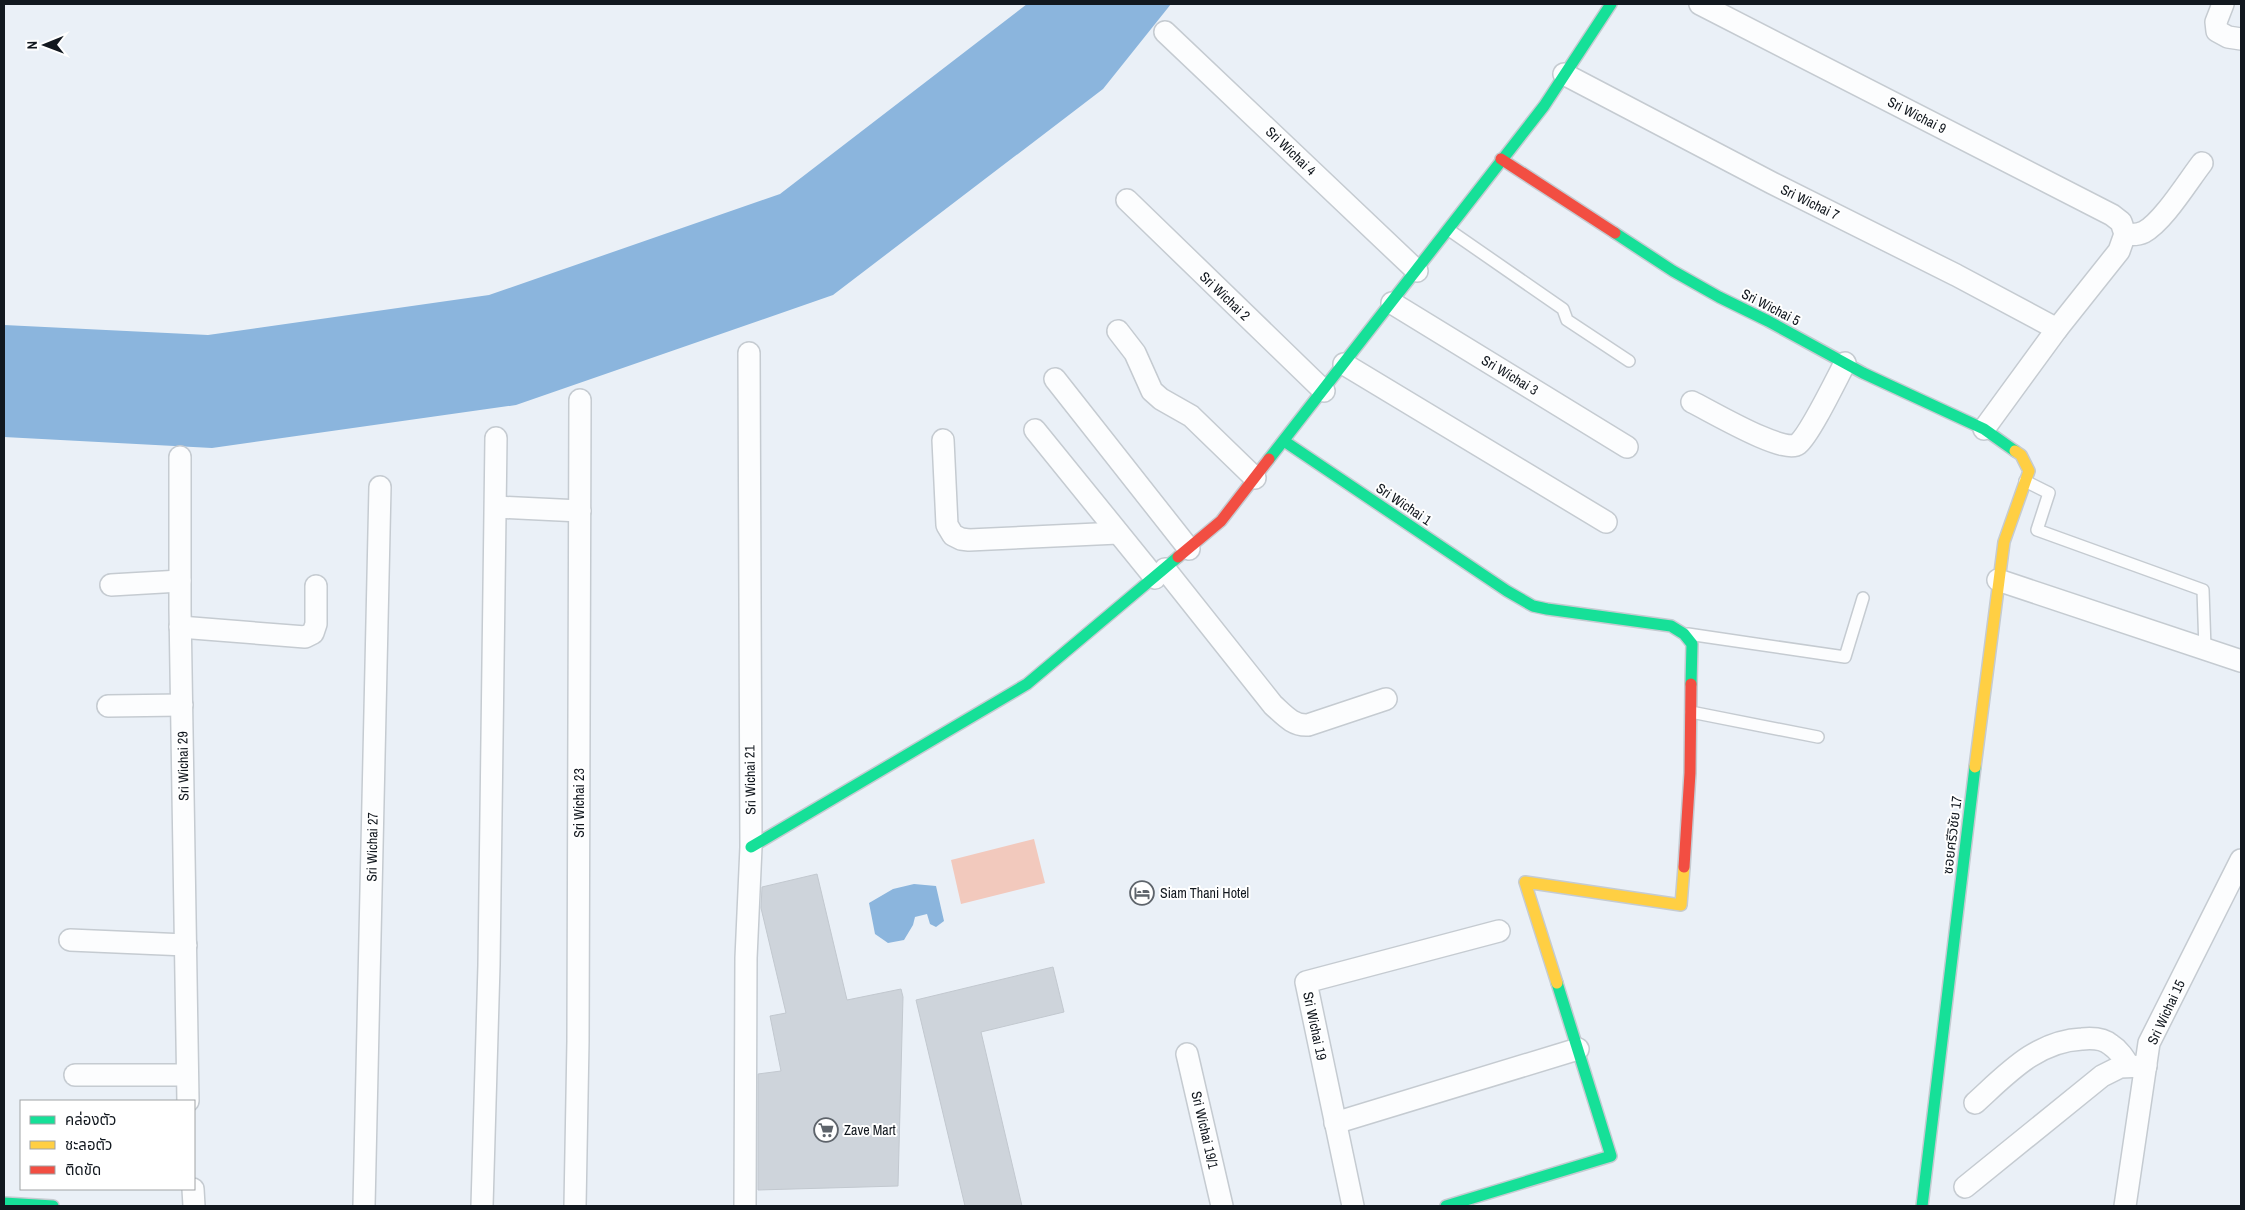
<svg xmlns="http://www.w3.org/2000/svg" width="2245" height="1210" viewBox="0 0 2245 1210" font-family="'Archivo Narrow','Noto Sans Thai',sans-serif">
  <rect width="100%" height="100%" fill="#eaf0f7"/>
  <polygon fill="#f2c9bd" points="1034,839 1045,883 961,904 951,860"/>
  <g fill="#8bb5dd">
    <polygon points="1027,4 1171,4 1103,89 833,295 516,405 212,448 4,437 4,325 208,335 489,295 780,194"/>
    <polygon points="914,884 936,886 944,921 936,927 930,924 927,914 915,917 913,925 904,940 888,943 875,934 869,903 893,889"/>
  </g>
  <g fill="#ced4db" stroke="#c2c8cf">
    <polygon points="817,874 847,1000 901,989 903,997 898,1186 758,1190 758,1074 781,1071 770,1016 786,1013 761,908 762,887"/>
    <polygon points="1053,967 1064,1012 981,1032 1022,1206 965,1206 916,1000"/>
  </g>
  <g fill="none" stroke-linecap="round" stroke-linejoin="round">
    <g stroke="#c5cbd1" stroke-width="14">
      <g id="lane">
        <polyline points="1449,230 1563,309 1567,320 1629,361"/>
        <polyline points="2025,481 2049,493 2037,530 2203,590 2205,649"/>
        <polyline points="1688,634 1845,657 1863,598"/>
        <polyline points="1691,712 1818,737"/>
      </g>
    </g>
    <g stroke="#c5cbd1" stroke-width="24">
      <g id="street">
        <polyline points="1700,4 2112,215 2121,222 2125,234 2119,251 2057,329 1984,429"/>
        <polyline points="2223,4 2216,22 2217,31 2228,37 2241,39"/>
        <polyline points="1165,32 1417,271"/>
        <polyline points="1564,74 1772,183 1956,275 2057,329"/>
        <polyline points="1127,200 1324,391"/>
        <path d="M2125 234C2132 235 2138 235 2144 232 2163 222 2188 181 2202 163"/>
        <polyline points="1392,303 1627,447"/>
        <polyline points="1118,331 1135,353 1152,391 1161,399 1191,416 1255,478"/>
        <polyline points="1344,364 1606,522"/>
        <polyline points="1055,379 1189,549"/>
        <path d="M1692 402C1709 410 1784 455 1798 444 1810 434 1836 380 1845 363"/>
        <polyline points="1035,430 1155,578"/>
        <polyline points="943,440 947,525 953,535 961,539 969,540 1118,533"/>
        <polyline points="180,457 180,609 188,1101"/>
        <polyline points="496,507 580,511"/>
        <path d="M1165 569 1273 705C1284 715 1293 726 1308 725L1386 699"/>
        <polyline points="1998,580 2241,661"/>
        <polyline points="111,585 180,581"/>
        <polyline points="180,627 305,637 313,633 316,624 316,586"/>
        <polyline points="108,706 182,705"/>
        <polyline points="70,940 186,945"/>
        <polyline points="1187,1054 1222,1206"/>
        <polyline points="75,1075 187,1075"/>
        <path d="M1975 1103C2006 1075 2036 1041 2082 1039 2092 1038 2103 1038 2111 1045 2119 1050 2124 1058 2129 1066"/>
        <polyline points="1335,1123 1578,1049"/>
        <polyline points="1965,1187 2102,1076 2120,1067 2146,1066"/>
        <polyline points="193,1189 194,1206"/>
        <polyline points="364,1206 380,487"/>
        <polyline points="482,1206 489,965 496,438"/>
        <polyline points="575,1206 578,1041 580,400"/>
        <polyline points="745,1206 746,958 751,847 749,353"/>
        <polyline points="1353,1206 1306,982 1499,931"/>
        <polyline points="2125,1206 2149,1043 2241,860"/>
      </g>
    </g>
    <g stroke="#c5cbd1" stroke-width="14">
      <g id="fast">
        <polyline points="1615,233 1673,271 1719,297 1768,321 1863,373 1984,429 2015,451"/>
        <polyline points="1284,441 1507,591 1533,606 1547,609 1671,626 1684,634 1692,644 1691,684"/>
        <polyline points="1269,459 1544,106 1611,4"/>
        <polyline points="751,847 1027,684 1178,557"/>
        <polyline points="4,1203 53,1206"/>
        <polyline points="1446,1206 1611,1156 1557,983"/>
        <polyline points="1922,1206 1975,767"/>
      </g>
    </g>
    <g stroke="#c5cbd1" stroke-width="14">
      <g id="slow">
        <polyline points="1975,767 2004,542 2029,471 2021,455 2015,451"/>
        <polyline points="1557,983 1525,882 1681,905 1684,867"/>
      </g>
    </g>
    <g stroke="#c5cbd1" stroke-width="14">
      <g id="jam">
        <polyline points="1501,159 1615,233"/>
        <polyline points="1178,557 1221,521 1269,459"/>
        <polyline points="1684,867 1690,773 1691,684"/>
      </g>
    </g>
    <use href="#lane" stroke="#fcfdfe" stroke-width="11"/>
    <use href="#street" stroke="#fcfdfe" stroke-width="21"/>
    <use href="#fast" stroke="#16e098" stroke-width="11"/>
    <use href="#slow" stroke="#ffcf43" stroke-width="11"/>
    <use href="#jam" stroke="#f24e42" stroke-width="11"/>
  </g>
  <defs>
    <g id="hotel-ring" transform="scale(1.25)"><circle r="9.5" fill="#fff" stroke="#5e646b" stroke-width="1.5"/><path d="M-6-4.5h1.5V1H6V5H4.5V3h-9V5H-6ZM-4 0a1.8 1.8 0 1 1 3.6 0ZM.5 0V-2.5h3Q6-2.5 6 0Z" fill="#5e646b"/></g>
    <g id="supermarket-ring" transform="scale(1.25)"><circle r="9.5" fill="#fff" stroke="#5e646b" stroke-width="1.5"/><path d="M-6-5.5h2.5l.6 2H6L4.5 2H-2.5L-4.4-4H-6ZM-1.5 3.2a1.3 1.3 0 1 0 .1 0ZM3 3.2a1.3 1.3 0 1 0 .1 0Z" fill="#5e646b"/></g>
  </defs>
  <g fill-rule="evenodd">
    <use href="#hotel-ring" x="1142" y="893"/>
    <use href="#supermarket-ring" x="826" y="1130"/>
  </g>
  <g text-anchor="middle" stroke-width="4" stroke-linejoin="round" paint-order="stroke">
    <g font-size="14" fill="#12181f" stroke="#fff">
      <text transform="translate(1917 115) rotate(27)" y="5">Sri Wichai 9</text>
      <text transform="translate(1291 151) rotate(44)" y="5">Sri Wichai 4</text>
      <text transform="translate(1810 202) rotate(26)" y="5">Sri Wichai 7</text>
      <text transform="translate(1225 296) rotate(44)" y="5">Sri Wichai 2</text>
      <text transform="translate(1771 307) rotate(27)" y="5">Sri Wichai 5</text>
      <text transform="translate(1510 375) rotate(31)" y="5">Sri Wichai 3</text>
      <text transform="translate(1404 504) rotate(34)" y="5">Sri Wichai 1</text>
      <text transform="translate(183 766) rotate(-91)" y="5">Sri Wichai 29</text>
      <text transform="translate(750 780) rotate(-91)" y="5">Sri Wichai 21</text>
      <text transform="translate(579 803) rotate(-90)" y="5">Sri Wichai 23</text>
      <text transform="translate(1952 835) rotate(-83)" y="5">ซอยศรีวิชัย 17</text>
      <text transform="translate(372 847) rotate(-89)" y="5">Sri Wichai 27</text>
      <text transform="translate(2166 1012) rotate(-65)" y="5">Sri Wichai 15</text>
      <text transform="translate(1315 1026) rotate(78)" y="5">Sri Wichai 19</text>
      <text transform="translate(1205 1130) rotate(77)" y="5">Sri Wichai 19/1</text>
    </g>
    <g font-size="14" fill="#12181f" stroke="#fff" text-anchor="start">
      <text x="1160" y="898">Siam Thani Hotel</text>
      <text x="844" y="1135">Zave Mart</text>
    </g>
  </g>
  <rect width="2245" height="1210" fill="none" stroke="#12181f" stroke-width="10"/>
  <rect x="20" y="1100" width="175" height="90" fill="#ffffff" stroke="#a0a3a5"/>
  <rect x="30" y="1116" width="25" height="8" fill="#16e098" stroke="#a0a3a5"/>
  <text x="65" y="1125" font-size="15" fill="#12181f">คล่องตัว</text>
  <rect x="30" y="1141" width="25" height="8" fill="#ffcf43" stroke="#a0a3a5"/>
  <text x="65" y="1150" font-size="15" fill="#12181f">ชะลอตัว</text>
  <rect x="30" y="1166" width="25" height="8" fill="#f24e42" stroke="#a0a3a5"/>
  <text x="65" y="1175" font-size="15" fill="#12181f">ติดขัด</text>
  <g transform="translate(45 45) rotate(269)" stroke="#ffffff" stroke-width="4" paint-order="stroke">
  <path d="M0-4L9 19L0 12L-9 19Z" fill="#12181f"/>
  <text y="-8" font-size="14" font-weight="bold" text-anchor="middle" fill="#12181f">N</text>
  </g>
</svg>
